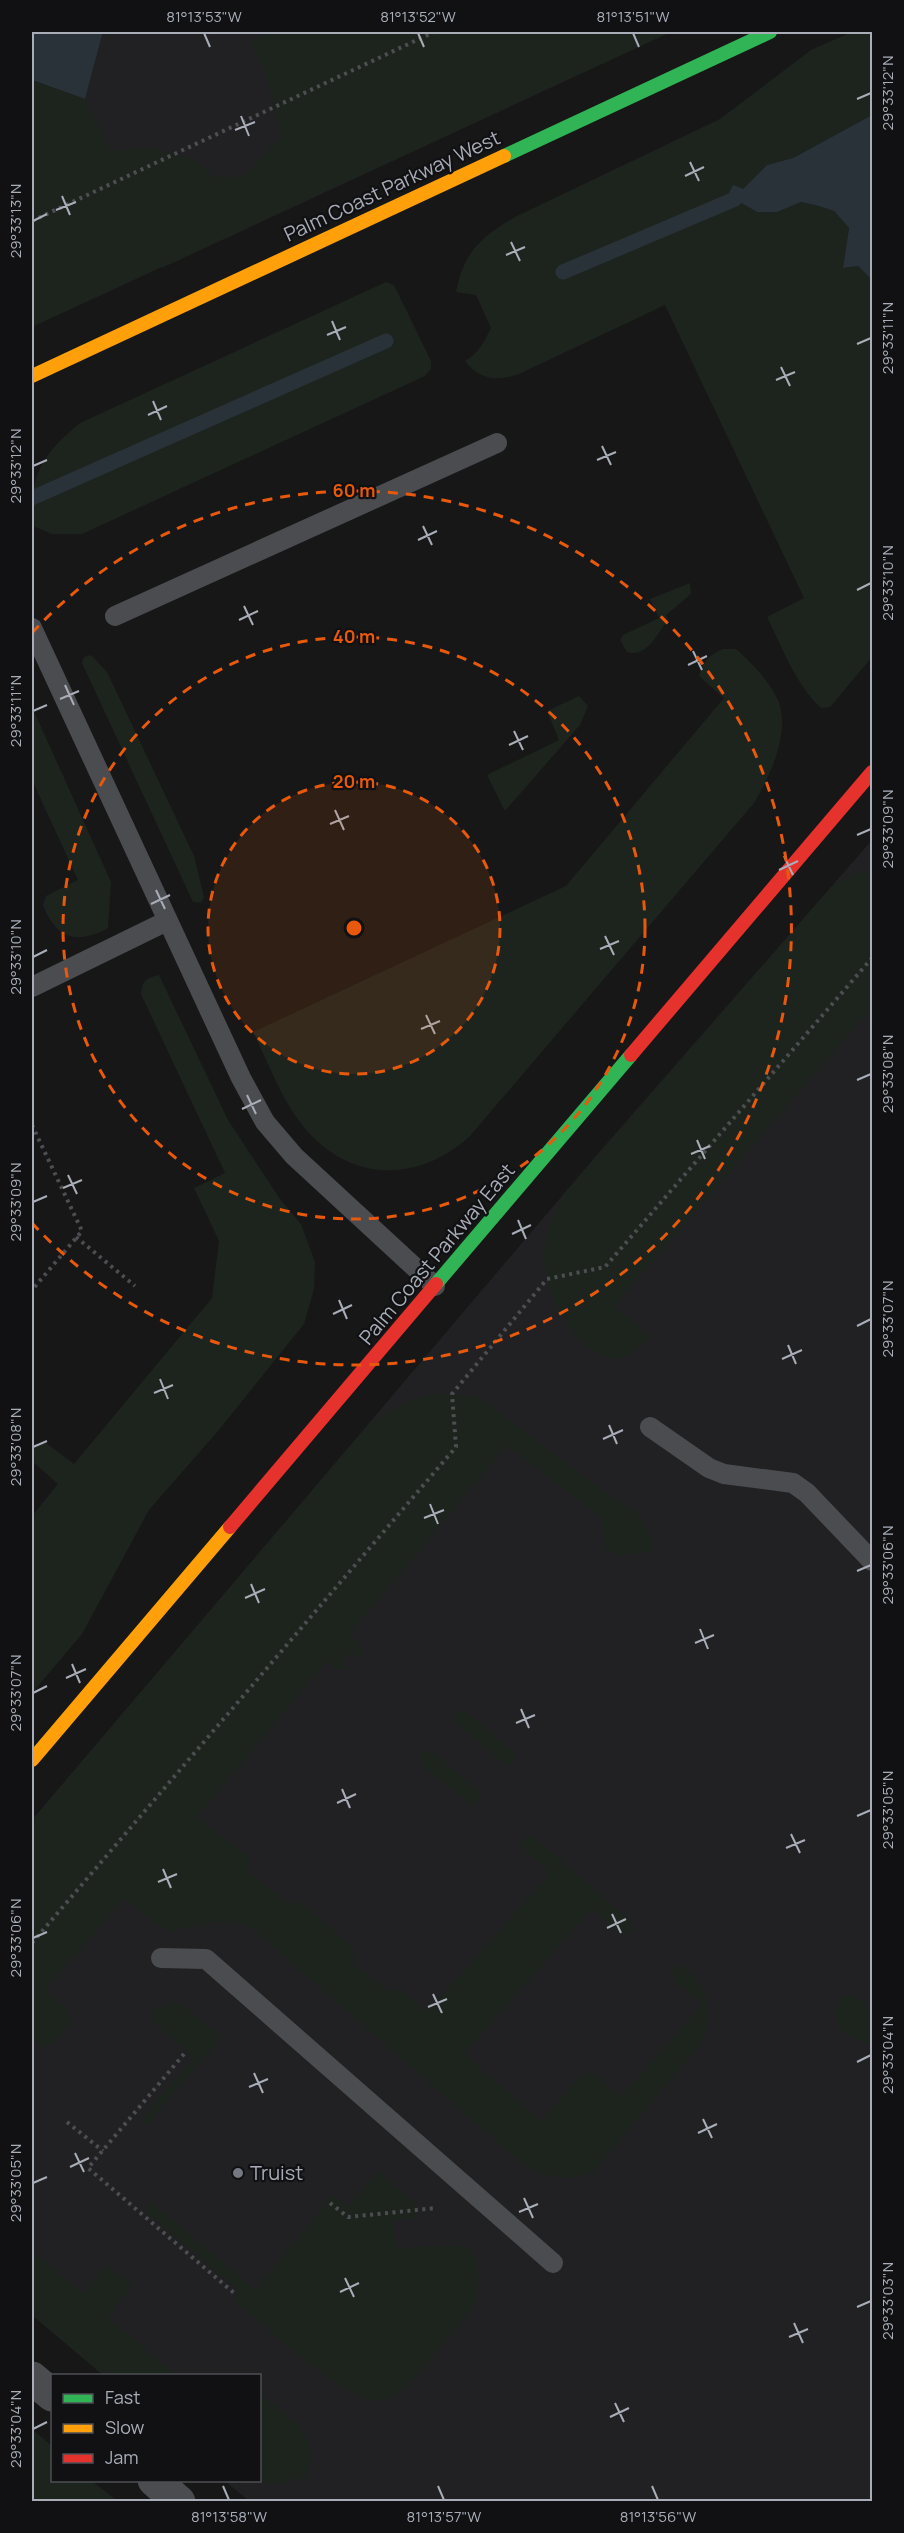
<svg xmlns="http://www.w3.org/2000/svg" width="904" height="2533" viewBox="0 0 904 2533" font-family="Manrope,sans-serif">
  <rect width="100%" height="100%" fill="#171717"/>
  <g fill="#212123">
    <polygon points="103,32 671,32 162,268 85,99"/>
    <polygon points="872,840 872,2501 249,2501 225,2481 260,2480 260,2376 103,2375 32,2315 32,1820 595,1157"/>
  </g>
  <g fill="#1d241e">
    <polygon points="269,32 671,32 32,327 32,80 85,99 111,151 148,147 194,159 214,177 244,177 281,136 264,67 249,41"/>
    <path d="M852 32H872V115L793 158 767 165 743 189 728 194 757 212H777L801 202 819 206 834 211 849 228 843 268 858 266 872 280V657L830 707 821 708C796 685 782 647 767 617L804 598 665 305 519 374C498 381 480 381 465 361 479 353 484 342 491 328L476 295 456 292C464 251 482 236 517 216L720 119 811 50Z"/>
    <path d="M386 282 394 285 431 361V369L425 376 82 534H52L33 526C31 520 32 514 32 507 32 468 51 447 80 423Z"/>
    <path d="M690 583 691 594 666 615 668 620C657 634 647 658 627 652L620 640 623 635 659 618 650 599Z"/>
    <path d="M723 649H736C751 662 770 682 778 700 791 732 770 776 754 803L470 1136C414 1187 341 1181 297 1118 279 1093 267 1060 253 1032L566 886 724 698 699 676C703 661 709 655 723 649Z"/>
    <polygon points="91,655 107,672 194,856 204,897 201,903 193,902 82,663 84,657"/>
    <polygon points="579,696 588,706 580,725 505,811 487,775 559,740 547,711"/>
    <path d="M32 707 111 882 108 928C77 945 56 939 43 905L46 896 78 880 32 780Z"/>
    <path d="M872 870V1007L614 1306 650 1337C640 1347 627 1361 611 1358 575 1353 545 1293 544 1260 543 1236 554 1216 564 1194L832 886 848 876Z"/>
    <path d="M159 975 228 1120 280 1199 301 1224 315 1262 314 1289 304 1324 218 1431 149 1510 82 1634 32 1693V1516L58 1484 32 1461 33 1445 46 1443 74 1464 212 1298 219 1241 194 1188 225 1173 141 994C142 981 146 978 159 975Z"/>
    <path d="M437 1394 473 1396 487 1403 596 1486 635 1511 651 1535V1552L622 1555 606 1551 601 1518 507 1445 349 1635 357 1642 362 1652 360 1659 350 1652 341 1663 348 1670H339L327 1661 197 1817 251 1859 248 1871 287 1904 301 1902 354 1949 352 1963 387 1991 400 1988 427 2012 550 1873 525 1851 520 1842 525 1837 533 1836 629 1920 632 1925 630 1932 623 1936 592 1908 464 2054 541 2121 578 2078 587 2073 595 2074 620 2097 702 2005 677 1982 671 1973 676 1967 684 1965C708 1987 714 2012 702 2042L593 2172C569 2183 550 2177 526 2167L249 1926 223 1921 170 1931 156 1925 125 1898 45 1989 69 2012 71 2024 50 2045 42 2047 32 2037V1820L362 1432C386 1412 407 1398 437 1394Z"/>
    <polygon points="459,1711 466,1711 513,1752 515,1758 511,1764 505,1765 458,1725 453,1718"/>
    <polygon points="424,1751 432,1751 479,1792 481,1798 476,1804 470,1804 423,1766 419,1758"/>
    <path d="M846 1995H854L872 2012V2044C848 2040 830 2029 838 2002Z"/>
    <polygon points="171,2003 182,2004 221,2038 147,2124 140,2120 193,2058 151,2019 153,2010"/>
    <path d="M378 2171 415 2204 418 2218 393 2220 395 2248 454 2245 469 2248C482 2266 480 2287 473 2308L405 2389C395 2396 388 2401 376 2400 340 2399 263 2324 233 2299L239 2291 145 2211 152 2202 255 2290 333 2195 347 2207Z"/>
    <polygon points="32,2250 82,2294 107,2264 133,2286 108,2317 176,2375 103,2375 32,2315"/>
    <path d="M260 2394C286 2416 326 2437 305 2477L278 2484 244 2481 260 2480Z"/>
    <polygon points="32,2429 52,2446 52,2480 92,2481 117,2501 32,2501"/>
  </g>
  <g fill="#2a3239">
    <polygon points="32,32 103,32 85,99 32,80"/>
    <polygon points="872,115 872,280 858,266 843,268 849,228 834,211 819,206 801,202 777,212 757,212 728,195 733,185 743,189 767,165 793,158"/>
  </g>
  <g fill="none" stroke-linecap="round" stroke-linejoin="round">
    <g stroke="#2a3239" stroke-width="15">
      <polyline points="563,272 735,199"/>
      <polyline points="32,498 386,341"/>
    </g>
    <g stroke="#4d4e52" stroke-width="4" stroke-dasharray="3 4.5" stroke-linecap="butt">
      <polyline points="32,221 434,32"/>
      <polyline points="32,1125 82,1231 32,1290"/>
      <polyline points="76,1237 135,1286"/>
      <polyline points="32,1943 456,1447 452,1394 547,1279 605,1267 872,958"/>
      <polyline points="184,2054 88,2168 234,2293"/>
      <polyline points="67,2122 103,2151"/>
      <polyline points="330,2203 348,2217 436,2208"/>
    </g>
    <g stroke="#4b4c50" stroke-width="20">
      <polyline points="115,616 497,443"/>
      <polyline points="32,628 241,1078 265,1122 294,1156 435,1286"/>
      <polyline points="32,987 167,921"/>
      <polyline points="650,1427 709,1468 724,1474 793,1483 807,1493 872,1561"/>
      <polyline points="161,1958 206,1959 553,2263"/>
    </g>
    <g stroke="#4b4c50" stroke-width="33">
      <polyline points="32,2378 52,2395"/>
      <polyline points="154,2480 179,2502"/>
    </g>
    <g stroke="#30b455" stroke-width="14">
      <polyline points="504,156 770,32"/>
      <polyline points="436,1284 631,1055"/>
    </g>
    <g stroke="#ff9f0a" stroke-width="14">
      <polyline points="32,376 504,156"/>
      <polyline points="32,1760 230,1527"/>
    </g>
    <g stroke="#e5322d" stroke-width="14">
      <polyline points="631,1055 872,772"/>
      <polyline points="230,1527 436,1284"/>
    </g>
  </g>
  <path fill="none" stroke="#a8adb8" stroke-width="2" d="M204 33 210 47M418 33 424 47M633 33 639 47M857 99 871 93M241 116 249 136M235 130 255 122M690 162 699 181M685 176 704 167M62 196 70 215M56 210 76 202M33 221 47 214M511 242 520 261M506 255 525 247M332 321 340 340M327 335 346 327M857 344 871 338M781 367 790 386M776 380 795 372M153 401 161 420M148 415 167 406M602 446 611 465M597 460 616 452M33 466 47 460M423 526 432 545M418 540 437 531M857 590 871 583M244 606 253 625M239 620 258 611M693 651 702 670M688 665 707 656M65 685 74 705M60 699 79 691M33 711 47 705M514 731 523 750M509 745 528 736M335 810 344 830M330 824 349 816M857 835 871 829M784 856 793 875M779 870 798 861M156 890 165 909M151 904 170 895M605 936 614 955M600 949 619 941M33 957 47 950M426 1015 435 1034M421 1029 440 1021M857 1080 871 1074M247 1095 256 1114M242 1109 261 1100M697 1140 705 1159M691 1154 710 1146M68 1175 77 1194M63 1188 82 1180M33 1202 47 1196M518 1220 526 1239M512 1234 531 1225M339 1300 347 1319M333 1314 352 1305M857 1326 871 1319M788 1345 796 1364M782 1359 802 1350M160 1379 168 1399M154 1393 173 1385M609 1425 617 1444M603 1439 623 1430M33 1447 47 1441M430 1504 438 1524M424 1518 444 1510M857 1571 871 1565M251 1584 259 1603M245 1598 265 1589M700 1629 708 1649M695 1643 714 1635M72 1664 80 1683M66 1678 86 1669M33 1693 47 1686M521 1709 529 1728M516 1723 535 1715M342 1789 350 1808M337 1803 356 1794M857 1816 871 1810M791 1834 800 1853M786 1848 805 1840M163 1869 171 1888M158 1882 177 1874M612 1914 621 1933M607 1928 626 1919M33 1938 47 1932M433 1994 442 2013M428 2007 447 1999M857 2062 871 2055M254 2073 263 2093M249 2087 268 2079M703 2119 712 2138M698 2133 717 2124M75 2153 84 2172M70 2167 89 2158M33 2183 47 2177M524 2198 533 2218M519 2212 538 2204M345 2278 354 2297M340 2292 359 2283M857 2307 871 2301M794 2323 803 2343M789 2337 808 2329M615 2403 624 2422M610 2417 629 2408M33 2429 47 2422M223 2486 229 2500M438 2486 444 2500M652 2486 658 2500"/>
  <circle cx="354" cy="928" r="146" fill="#e8590c" fill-opacity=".12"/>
  <g fill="none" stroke="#e8590c" stroke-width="3" stroke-dasharray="10 8">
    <circle cx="354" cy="928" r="146"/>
    <circle cx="354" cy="928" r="291"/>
    <path d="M32 633A437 437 0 1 1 32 1223"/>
  </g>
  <circle fill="#757880" stroke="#111113" stroke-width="2" cx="238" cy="2173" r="6"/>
  <g text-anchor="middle" stroke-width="4.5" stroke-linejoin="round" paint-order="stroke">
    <g font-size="20" fill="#a8adb8" stroke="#111113">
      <text transform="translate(392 186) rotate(-25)" y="7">Palm Coast Parkway West</text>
      <text transform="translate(437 1254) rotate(-50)" y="7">Palm Coast Parkway East</text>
    </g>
    <g font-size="20" fill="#a8adb8" stroke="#111113" text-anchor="start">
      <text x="250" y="2180">Truist</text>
    </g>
  </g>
  <circle cx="354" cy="928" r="9" fill="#e8590c" stroke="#111113" stroke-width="3"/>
  <g font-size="18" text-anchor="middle" font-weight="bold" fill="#e8590c" stroke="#111113" stroke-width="4.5" stroke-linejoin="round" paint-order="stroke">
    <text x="354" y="497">60 m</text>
    <text x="354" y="643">40 m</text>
    <text x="354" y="788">20 m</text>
  </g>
  <rect width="904" height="2533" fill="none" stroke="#111113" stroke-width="66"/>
  <rect x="51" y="2374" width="210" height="108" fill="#111113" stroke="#4d4f55" stroke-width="1.5"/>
  <rect x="63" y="2394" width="30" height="9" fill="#30b455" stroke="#4d4f55" stroke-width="1.5"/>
  <text x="105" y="2404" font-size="18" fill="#a8adb8">Fast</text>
  <rect x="63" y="2424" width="30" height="9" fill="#ff9f0a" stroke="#4d4f55" stroke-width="1.5"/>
  <text x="105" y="2434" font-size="18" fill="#a8adb8">Slow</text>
  <rect x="63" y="2454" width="30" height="9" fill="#e5322d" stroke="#4d4f55" stroke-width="1.5"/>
  <text x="105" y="2464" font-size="18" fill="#a8adb8">Jam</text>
  <rect x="33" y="33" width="838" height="2467" fill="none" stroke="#a8adb8" stroke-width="2"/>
  <g font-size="15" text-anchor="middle" fill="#a8adb8">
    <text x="204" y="22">81°13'53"W</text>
    <text x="418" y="22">81°13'52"W</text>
    <text x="633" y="22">81°13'51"W</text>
    <text transform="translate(888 93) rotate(-90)" y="5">29°33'12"N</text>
    <text transform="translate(16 221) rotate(-90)" y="5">29°33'13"N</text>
    <text transform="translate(888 338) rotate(-90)" y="5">29°33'11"N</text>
    <text transform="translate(16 466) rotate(-90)" y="5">29°33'12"N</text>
    <text transform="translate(888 583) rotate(-90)" y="5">29°33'10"N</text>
    <text transform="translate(16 711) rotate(-90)" y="5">29°33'11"N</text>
    <text transform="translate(888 829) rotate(-90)" y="5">29°33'09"N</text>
    <text transform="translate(16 957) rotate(-90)" y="5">29°33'10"N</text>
    <text transform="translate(888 1074) rotate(-90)" y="5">29°33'08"N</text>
    <text transform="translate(16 1202) rotate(-90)" y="5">29°33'09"N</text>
    <text transform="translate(888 1319) rotate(-90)" y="5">29°33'07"N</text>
    <text transform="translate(16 1447) rotate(-90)" y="5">29°33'08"N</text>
    <text transform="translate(888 1565) rotate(-90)" y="5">29°33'06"N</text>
    <text transform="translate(16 1693) rotate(-90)" y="5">29°33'07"N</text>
    <text transform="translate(888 1810) rotate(-90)" y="5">29°33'05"N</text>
    <text transform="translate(16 1938) rotate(-90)" y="5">29°33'06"N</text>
    <text transform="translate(888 2055) rotate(-90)" y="5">29°33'04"N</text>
    <text transform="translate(16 2183) rotate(-90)" y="5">29°33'05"N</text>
    <text transform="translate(888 2301) rotate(-90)" y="5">29°33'03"N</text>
    <text transform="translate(16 2429) rotate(-90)" y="5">29°33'04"N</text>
    <text x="229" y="2522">81°13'58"W</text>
    <text x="444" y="2522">81°13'57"W</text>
    <text x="658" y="2522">81°13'56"W</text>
  </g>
</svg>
